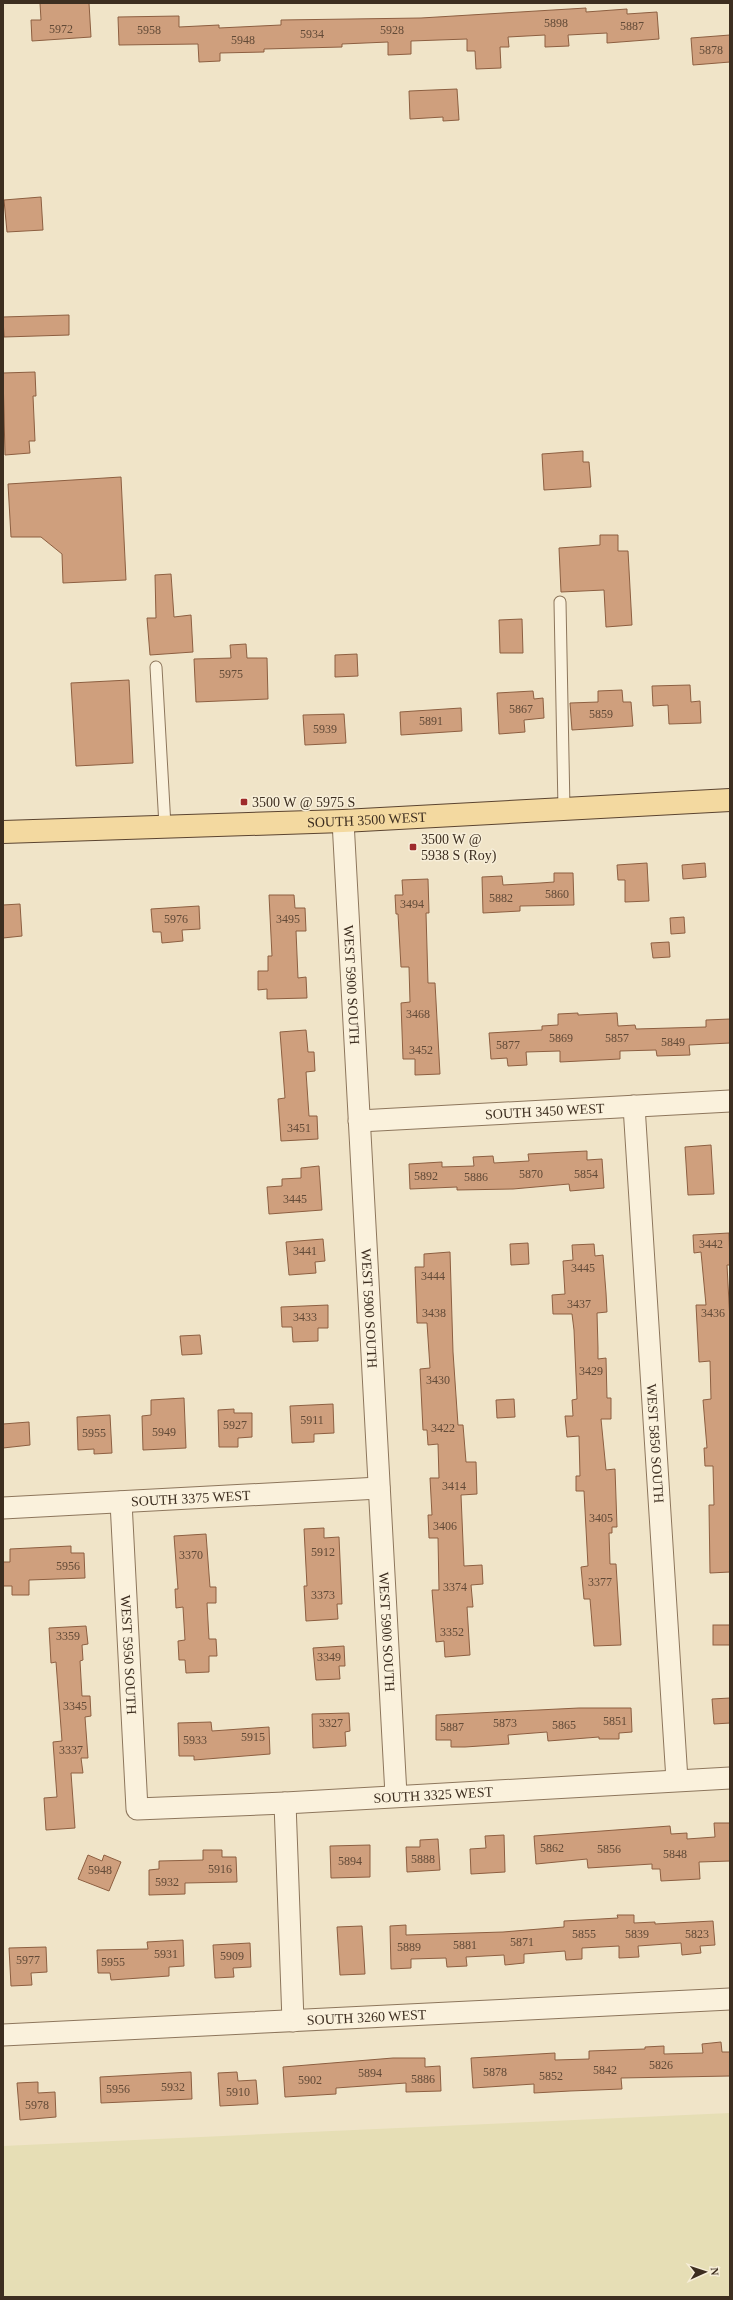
<svg xmlns="http://www.w3.org/2000/svg" width="733" height="2300" viewBox="0 0 733 2300" font-family="'Times New Roman',serif">
  <rect width="100%" height="100%" fill="#f0e4c8"/>
  <polygon fill="#e6deb5" points="730,2113 730,2297 3,2297 3,2146"/>
  <g fill="#cf9f7d" stroke="#8d5f41">
    <polygon points="40,3 89,3 91,37 32,41 31,20 41,20"/>
    <polygon points="586,8 586,12 627,9 627,14 657,12 659,39 607,43 607,33 568,35 569,46 545,47 545,35 508,37 509,47 500,47 501,68 476,69 475,51 467,51 467,39 411,41 411,54 388,55 388,42 342,44 342,47 264,49 264,52 220,53 220,61 199,62 198,44 119,45 118,17 179,16 179,27 219,25 219,28 281,25 281,20 421,18"/>
    <polygon points="730,35 730,62 693,65 691,38"/>
    <polygon points="457,89 459,120 443,121 443,117 410,119 409,91"/>
    <polygon points="41,197 43,230 7,232 4,200"/>
    <polygon points="69,315 69,335 4,337 3,317"/>
    <polygon points="35,372 36,396 33,396 35,441 29,441 30,453 5,455 3,373"/>
    <polygon points="583,451 583,462 589,462 591,487 544,490 542,454"/>
    <polygon points="121,477 126,580 63,583 62,554 41,537 11,537 8,484"/>
    <polygon points="600,535 618,535 618,551 628,551 632,625 606,627 604,590 561,592 559,548 600,545"/>
    <polygon points="171,574 174,617 191,615 193,652 150,655 147,618 156,618 155,575"/>
    <polygon points="522,619 523,653 500,653 499,620"/>
    <polygon points="246,644 247,658 267,658 268,699 196,702 194,659 231,658 230,645"/>
    <polygon points="357,654 358,676 335,677 335,655"/>
    <polygon points="129,680 133,763 76,766 71,683"/>
    <polygon points="690,685 691,702 700,701 701,723 669,724 668,705 653,706 652,686"/>
    <polygon points="622,690 623,702 631,702 633,726 572,730 570,703 598,702 598,691"/>
    <polygon points="533,691 534,699 543,698 544,718 524,720 525,732 499,734 497,693"/>
    <polygon points="461,708 462,731 401,735 400,712"/>
    <polygon points="344,714 346,743 305,745 303,715"/>
    <polygon points="647,863 649,901 625,902 625,880 618,880 617,865"/>
    <polygon points="705,863 706,877 683,879 682,865"/>
    <polygon points="554,873 573,873 574,905 520,906 520,911 483,913 482,877 502,876 503,885 540,883 554,882"/>
    <polygon points="428,879 429,913 426,913 428,983 435,983 440,1074 415,1075 415,1059 403,1059 401,1003 410,1002 409,967 401,967 398,914 396,914 395,895 403,895 402,880"/>
    <polygon points="269,895 294,895 295,908 305,908 306,931 296,931 298,978 306,977 307,998 267,999 267,989 258,990 258,971 268,971 268,956 272,956"/>
    <polygon points="20,904 22,936 3,938 3,905"/>
    <polygon points="199,906 200,929 182,930 183,941 162,943 161,932 153,932 151,909"/>
    <polygon points="684,917 685,933 671,934 670,918"/>
    <polygon points="669,942 670,957 653,958 651,943"/>
    <polygon points="578,1013 578,1015 617,1013 618,1026 635,1025 636,1029 706,1027 706,1020 730,1019 730,1043 689,1045 690,1055 657,1056 656,1050 620,1051 620,1059 560,1062 560,1051 526,1052 527,1065 508,1066 507,1058 491,1059 489,1033 542,1030 542,1026 558,1025 558,1014"/>
    <polygon points="306,1030 308,1052 314,1052 315,1071 306,1072 309,1116 317,1116 318,1139 281,1141 278,1099 285,1098 280,1032"/>
    <polygon points="711,1145 714,1194 688,1195 685,1147"/>
    <polygon points="587,1151 587,1160 602,1159 604,1188 570,1191 569,1184 513,1189 457,1190 457,1187 410,1189 409,1164 442,1162 442,1167 474,1166 473,1157 493,1156 494,1163 529,1161 528,1154"/>
    <polygon points="319,1166 322,1210 269,1214 267,1187 282,1186 282,1179 301,1178 301,1168"/>
    <polygon points="729,1233 730,1265 727,1265 730,1321 730,1572 710,1573 709,1505 714,1505 713,1466 705,1466 704,1448 707,1448 703,1400 711,1399 710,1361 699,1362 696,1305 706,1305 701,1252 694,1253 693,1235"/>
    <polygon points="323,1239 325,1261 315,1262 316,1273 289,1275 286,1242"/>
    <polygon points="528,1243 529,1264 511,1265 510,1244"/>
    <polygon points="594,1244 595,1256 603,1255 606,1293 607,1312 597,1313 598,1348 598,1359 606,1358 607,1398 611,1398 611,1419 601,1419 606,1470 615,1469 617,1527 612,1527 612,1533 609,1533 610,1564 616,1564 621,1645 594,1646 590,1599 584,1599 581,1567 588,1566 584,1491 576,1491 576,1476 580,1476 579,1436 567,1437 565,1416 573,1416 572,1400 577,1399 574,1330 572,1314 553,1314 552,1295 565,1294 563,1261 573,1260 572,1245"/>
    <polygon points="450,1252 453,1352 458,1425 463,1425 466,1462 476,1462 477,1494 461,1495 464,1566 482,1565 483,1584 471,1585 473,1607 467,1607 470,1655 445,1657 444,1641 436,1642 432,1590 439,1590 438,1538 429,1538 428,1515 432,1515 430,1478 439,1478 438,1444 428,1445 427,1430 423,1430 420,1369 430,1368 427,1323 417,1323 415,1267 424,1267 424,1254"/>
    <polygon points="328,1305 328,1328 318,1328 318,1341 293,1342 292,1327 282,1327 281,1307"/>
    <polygon points="200,1335 202,1354 182,1355 180,1336"/>
    <polygon points="184,1398 186,1448 143,1450 142,1416 151,1415 151,1400"/>
    <polygon points="514,1399 515,1417 497,1418 496,1400"/>
    <polygon points="333,1404 334,1433 314,1434 314,1442 292,1443 290,1406"/>
    <polygon points="234,1409 234,1413 252,1413 252,1437 238,1438 238,1447 219,1447 218,1410"/>
    <polygon points="110,1415 112,1453 94,1454 94,1449 78,1450 77,1417"/>
    <polygon points="29,1422 30,1445 3,1448 3,1424"/>
    <polygon points="324,1528 324,1538 339,1537 342,1604 337,1604 338,1619 306,1621 304,1586 307,1586 304,1529"/>
    <polygon points="206,1534 210,1587 216,1587 216,1603 207,1603 209,1639 216,1639 217,1656 209,1656 209,1672 186,1673 185,1660 179,1660 178,1641 185,1640 183,1607 176,1608 175,1589 178,1589 174,1536"/>
    <polygon points="71,1546 71,1553 84,1553 85,1578 29,1580 29,1595 12,1595 12,1586 3,1586 3,1562 10,1562 10,1549"/>
    <rect x="713" y="1625" width="17" height="20"/>
    <polygon points="86,1626 88,1644 82,1645 83,1660 80,1661 82,1696 90,1696 91,1716 85,1717 88,1758 81,1758 83,1773 71,1773 75,1828 46,1830 44,1798 57,1797 53,1742 62,1741 56,1662 51,1663 49,1628"/>
    <polygon points="344,1646 345,1666 339,1666 340,1679 316,1680 313,1648"/>
    <polygon points="730,1698 730,1723 714,1724 712,1699"/>
    <polygon points="579,1708 631,1708 632,1732 619,1733 619,1739 599,1739 599,1737 548,1741 547,1732 508,1735 509,1744 465,1747 451,1747 451,1740 436,1740 436,1715"/>
    <polygon points="349,1713 350,1731 345,1732 346,1746 313,1748 312,1714"/>
    <polygon points="211,1722 212,1731 269,1727 270,1754 194,1760 194,1756 179,1756 178,1723"/>
    <polygon points="714,1823 730,1823 730,1861 699,1862 700,1879 661,1881 660,1869 652,1869 652,1864 588,1868 587,1859 536,1864 534,1836 670,1826 671,1834 687,1833 687,1839 715,1837"/>
    <polygon points="504,1835 505,1872 471,1874 470,1849 486,1848 485,1836"/>
    <polygon points="438,1839 440,1870 407,1872 406,1847 420,1847 420,1840"/>
    <polygon points="370,1845 370,1877 331,1878 330,1846"/>
    <polygon points="203,1850 222,1850 222,1857 236,1857 237,1882 185,1883 185,1894 149,1895 149,1870 159,1869 159,1861 203,1860"/>
    <polygon points="88,1855 102,1861 104,1855 121,1862 109,1891 78,1879"/>
    <polygon points="617,1915 634,1915 634,1923 655,1922 655,1924 713,1921 715,1945 700,1946 701,1953 682,1955 681,1943 638,1946 639,1957 619,1958 619,1946 582,1948 582,1959 566,1960 565,1951 524,1954 524,1963 505,1965 504,1955 466,1957 467,1966 447,1967 446,1958 411,1959 411,1968 391,1969 390,1926 406,1925 406,1935 503,1932 564,1927 564,1921 618,1918"/>
    <polygon points="362,1926 365,1974 340,1975 337,1927"/>
    <polygon points="183,1940 184,1966 169,1967 169,1976 111,1980 110,1973 98,1973 97,1950 148,1949 147,1942"/>
    <polygon points="250,1943 251,1967 233,1968 234,1977 215,1978 213,1945"/>
    <polygon points="46,1947 47,1972 31,1973 32,1985 11,1986 9,1948"/>
    <polygon points="721,2042 722,2052 730,2052 730,2076 621,2078 622,2089 570,2091 534,2093 534,2084 473,2088 471,2058 555,2053 555,2060 589,2059 589,2051 645,2049 645,2047 664,2046 664,2054 703,2053 702,2044"/>
    <polygon points="425,2058 425,2067 440,2066 441,2091 406,2092 406,2083 336,2088 336,2094 285,2097 283,2067 393,2058"/>
    <polygon points="191,2072 192,2099 101,2103 100,2077"/>
    <polygon points="237,2072 238,2081 256,2080 258,2104 220,2106 218,2073"/>
    <polygon points="38,2082 38,2093 55,2092 56,2117 20,2120 17,2083"/>
  </g>
  <g fill="none" stroke-linecap="round" stroke-linejoin="round">
    <g stroke="#8d765c" stroke-width="13">
      <g id="service">
        <polyline points="560,602 564,809"/>
        <polyline points="156,667 165,826"/>
      </g>
    </g>
    <g stroke="#8d765c" stroke-width="23">
      <g id="minor">
        <path id="s1" d="M343 821 396 1795"/>
        <path id="s2" d="M634 1106 677 1780"/>
        <path id="s3" d="M359 1121 730 1101"/>
        <path id="s4" d="M121 1502 137 1809 285 1803 730 1778"/>
        <path id="s5" d="M3 1508 379 1488"/>
        <polyline points="285,1803 293,2021"/>
        <path id="s6" d="M3 2035 730 1999"/>
      </g>
    </g>
    <g stroke="#5b4430" stroke-width="24">
      <g id="primary">
        <path id="s7" d="M3 832 343 821 730 800"/>
      </g>
    </g>
    <use href="#service" stroke="#faf1dc" stroke-width="11"/>
    <use href="#minor" stroke="#faf1dc" stroke-width="21"/>
    <use href="#primary" stroke="#f3d9a0" stroke-width="22"/>
  </g>
  <g fill="#9e2a2b" stroke="#f7eed8" stroke-width="1.5">
    <rect x="240" y="798" width="8" height="8" rx="2"/>
    <rect x="409" y="843" width="8" height="8" rx="2"/>
  </g>
  <g text-anchor="middle" stroke-width="3" stroke-linejoin="round" paint-order="stroke">
    <g font-size="12" fill="#624a37">
      <text x="556" y="27">5898</text>
      <text x="632" y="30">5887</text>
      <text x="61" y="33">5972</text>
      <text x="149" y="34">5958</text>
      <text x="392" y="34">5928</text>
      <text x="312" y="38">5934</text>
      <text x="243" y="44">5948</text>
      <text x="711" y="54">5878</text>
      <text x="231" y="678">5975</text>
      <text x="521" y="713">5867</text>
      <text x="601" y="718">5859</text>
      <text x="431" y="725">5891</text>
      <text x="325" y="733">5939</text>
      <text x="557" y="898">5860</text>
      <text x="501" y="902">5882</text>
      <text x="412" y="908">3494</text>
      <text x="176" y="923">5976</text>
      <text x="288" y="923">3495</text>
      <text x="418" y="1018">3468</text>
      <text x="561" y="1042">5869</text>
      <text x="617" y="1042">5857</text>
      <text x="673" y="1046">5849</text>
      <text x="508" y="1049">5877</text>
      <text x="421" y="1054">3452</text>
      <text x="299" y="1132">3451</text>
      <text x="531" y="1178">5870</text>
      <text x="586" y="1178">5854</text>
      <text x="426" y="1180">5892</text>
      <text x="476" y="1181">5886</text>
      <text x="295" y="1203">3445</text>
      <text x="711" y="1248">3442</text>
      <text x="305" y="1255">3441</text>
      <text x="583" y="1272">3445</text>
      <text x="433" y="1280">3444</text>
      <text x="579" y="1308">3437</text>
      <text x="434" y="1317">3438</text>
      <text x="713" y="1317">3436</text>
      <text x="305" y="1321">3433</text>
      <text x="591" y="1375">3429</text>
      <text x="438" y="1384">3430</text>
      <text x="312" y="1424">5911</text>
      <text x="235" y="1429">5927</text>
      <text x="443" y="1432">3422</text>
      <text x="164" y="1436">5949</text>
      <text x="94" y="1437">5955</text>
      <text x="454" y="1490">3414</text>
      <text x="601" y="1522">3405</text>
      <text x="445" y="1530">3406</text>
      <text x="323" y="1556">5912</text>
      <text x="191" y="1559">3370</text>
      <text x="68" y="1570">5956</text>
      <text x="600" y="1586">3377</text>
      <text x="455" y="1591">3374</text>
      <text x="323" y="1599">3373</text>
      <text x="452" y="1636">3352</text>
      <text x="68" y="1640">3359</text>
      <text x="329" y="1661">3349</text>
      <text x="75" y="1710">3345</text>
      <text x="615" y="1725">5851</text>
      <text x="331" y="1727">3327</text>
      <text x="505" y="1727">5873</text>
      <text x="564" y="1729">5865</text>
      <text x="452" y="1731">5887</text>
      <text x="253" y="1741">5915</text>
      <text x="195" y="1744">5933</text>
      <text x="71" y="1754">3337</text>
      <text x="552" y="1852">5862</text>
      <text x="609" y="1853">5856</text>
      <text x="675" y="1858">5848</text>
      <text x="423" y="1863">5888</text>
      <text x="350" y="1865">5894</text>
      <text x="220" y="1873">5916</text>
      <text x="100" y="1874">5948</text>
      <text x="167" y="1886">5932</text>
      <text x="584" y="1938">5855</text>
      <text x="637" y="1938">5839</text>
      <text x="697" y="1938">5823</text>
      <text x="522" y="1946">5871</text>
      <text x="465" y="1949">5881</text>
      <text x="409" y="1951">5889</text>
      <text x="166" y="1958">5931</text>
      <text x="232" y="1960">5909</text>
      <text x="28" y="1964">5977</text>
      <text x="113" y="1966">5955</text>
      <text x="661" y="2069">5826</text>
      <text x="605" y="2074">5842</text>
      <text x="495" y="2076">5878</text>
      <text x="370" y="2077">5894</text>
      <text x="551" y="2080">5852</text>
      <text x="423" y="2083">5886</text>
      <text x="310" y="2084">5902</text>
      <text x="173" y="2091">5932</text>
      <text x="118" y="2093">5956</text>
      <text x="238" y="2096">5910</text>
      <text x="37" y="2109">5978</text>
    </g>
    <g font-size="14" fill="#3d2e20" stroke="#f7eed8" text-anchor="start">
      <text x="252" y="807">3500 W @ 5975 S</text>
      <text x="421" y="844">3500 W @<tspan x="421" dy="16">5938 S (Roy)</tspan></text>
    </g>
    <g font-size="14" fill="#3d2e20" stroke="#f7eed8">
      <text dy="5" stroke="none"><textPath href="#s7" startOffset="364">SOUTH 3500 WEST</textPath></text>
      <text dy="5" stroke="none"><textPath href="#s1" startOffset="164">WEST 5900 SOUTH</textPath></text>
      <text dy="5" stroke="none"><textPath href="#s3" startOffset="186">SOUTH 3450 WEST</textPath></text>
      <text dy="5" stroke="none"><textPath href="#s1" startOffset="488">WEST 5900 SOUTH</textPath></text>
      <text dy="5" stroke="none"><textPath href="#s2" startOffset="338">WEST 5850 SOUTH</textPath></text>
      <text dy="5" stroke="none"><textPath href="#s5" startOffset="188">SOUTH 3375 WEST</textPath></text>
      <text dy="5" stroke="none"><textPath href="#s1" startOffset="812">WEST 5900 SOUTH</textPath></text>
      <text dy="5" stroke="none"><textPath href="#s4" startOffset="153">WEST 5950 SOUTH</textPath></text>
      <text dy="5" stroke="none"><textPath href="#s4" startOffset="604">SOUTH 3325 WEST</textPath></text>
      <text dy="5" stroke="none"><textPath href="#s6" startOffset="364">SOUTH 3260 WEST</textPath></text>
    </g>
  </g>
  <rect width="733" height="2300" fill="none" stroke="#3d2e20" stroke-width="8"/>
  <g transform="translate(705 2272) rotate(87)" stroke="#f7eed8" stroke-width="3" paint-order="stroke">
  <path d="M0-3L7 15L0 10L-7 15Z" fill="#3d2e20"/>
  <text y="-6" font-size="11" font-weight="bold" text-anchor="middle" fill="#3d2e20">N</text>
  </g>
</svg>
